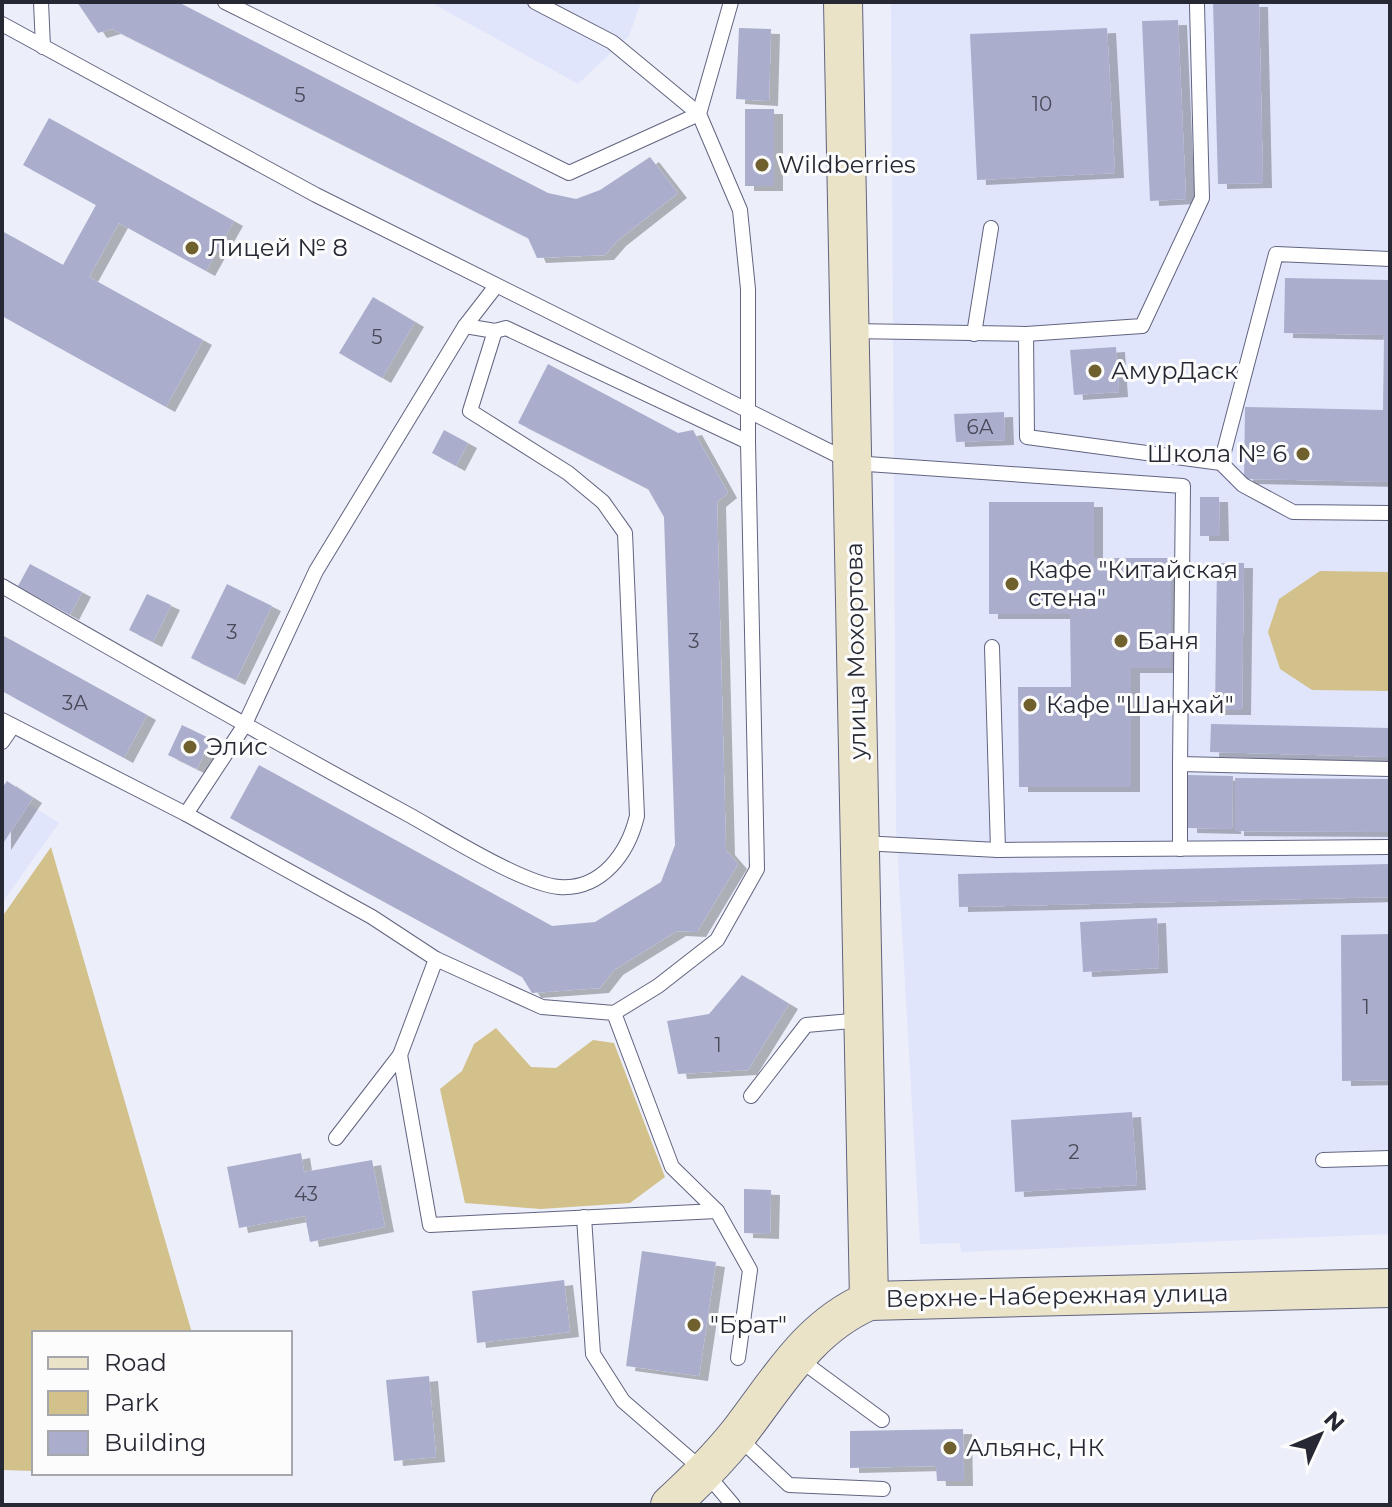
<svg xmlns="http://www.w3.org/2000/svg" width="1392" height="1507" viewBox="0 0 1392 1507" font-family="Montserrat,sans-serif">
  <defs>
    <filter id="shadow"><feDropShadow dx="9" dy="5" stdDeviation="0" flood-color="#0004"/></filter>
  </defs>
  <rect width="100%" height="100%" fill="#eceefa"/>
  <g fill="#e1e5fc">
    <polygon points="430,2 641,2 629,36 578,84"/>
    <polygon points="891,2 1390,2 1390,1234 961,1252 960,1243 920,1244 896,827"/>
    <polygon points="2,787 59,823 2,903"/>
  </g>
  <g fill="#d2c18b">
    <polygon points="1320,571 1390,572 1390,691 1312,690 1280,669 1268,632 1279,599"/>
    <polygon points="51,847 192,1333 34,1333 34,1471 2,1470 2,917"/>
    <polygon points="496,1028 531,1067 556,1068 593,1040 614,1043 665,1177 630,1203 541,1209 465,1203 440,1089 462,1071 474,1044"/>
  </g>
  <g fill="#aaaecc" filter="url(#shadow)">
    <polygon points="77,2 178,2 548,193 576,199 600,190 650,157 678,193 617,241 605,255 537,258 528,238 112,29 98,33"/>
    <polygon points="1213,2 1259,2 1263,183 1218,184"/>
    <polygon points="1178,20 1186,199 1150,201 1142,21"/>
    <polygon points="739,28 771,29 769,101 736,99"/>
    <polygon points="1107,28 1115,173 977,180 970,34"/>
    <rect x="745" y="109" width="29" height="77"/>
    <polygon points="49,118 234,221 206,271 119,223 89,277 203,340 166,407 2,316 2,231 63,265 96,205 23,165"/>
    <polygon points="1285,278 1390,280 1390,482 1244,479 1245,407 1383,410 1384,335 1284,333"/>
    <polygon points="373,297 415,322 382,378 339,353"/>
    <polygon points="1116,347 1119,392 1074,395 1070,350"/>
    <polygon points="548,364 678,433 693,430 728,493 717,502 726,850 738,864 697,932 677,931 614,970 600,988 532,993 522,977 230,818 259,765 552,926 595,922 661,882 675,845 664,517 648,489 518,423"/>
    <polygon points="1004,412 1005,440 956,442 954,414"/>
    <polygon points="444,430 468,443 456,466 432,453"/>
    <polygon points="1200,497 1219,497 1220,536 1200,536"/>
    <polygon points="989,502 1094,502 1094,558 1171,558 1171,668 1131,668 1131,787 1019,787 1018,687 1071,687 1070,614 989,614"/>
    <polygon points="1217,563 1244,563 1242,710 1215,710"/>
    <polygon points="30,564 82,592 70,615 18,586"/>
    <polygon points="227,584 272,606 236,680 191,658"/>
    <polygon points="147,594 171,605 153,642 129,630"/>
    <polygon points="2,635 147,715 124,758 2,691"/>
    <polygon points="1211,724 1390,728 1390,757 1210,752"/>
    <polygon points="182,725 211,739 197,769 168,755"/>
    <polygon points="1188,775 1233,776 1232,829 1188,828"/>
    <polygon points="1235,778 1390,779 1390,832 1235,831"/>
    <polygon points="7,781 33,798 2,845 2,788"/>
    <polygon points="1390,864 1390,897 959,907 958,874"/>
    <polygon points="1157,918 1159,968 1083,972 1080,922"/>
    <polygon points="1390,934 1390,1080 1342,1081 1341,935"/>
    <polygon points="742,975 789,1004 748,1070 678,1074 667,1021 709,1014"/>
    <polygon points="1132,1112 1137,1185 1015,1192 1011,1120"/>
    <polygon points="301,1153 304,1172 372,1160 385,1227 310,1242 305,1216 239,1228 227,1167"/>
    <polygon points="744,1189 771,1190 770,1234 744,1233"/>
    <polygon points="642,1251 716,1262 699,1376 626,1366"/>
    <polygon points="564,1280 570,1332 477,1343 472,1291"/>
    <polygon points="429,1376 436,1457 394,1461 386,1380"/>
    <polygon points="963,1429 964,1481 937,1481 936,1466 850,1468 850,1431"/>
  </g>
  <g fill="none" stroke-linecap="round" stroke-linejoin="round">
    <g stroke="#61647f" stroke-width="16">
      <g id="lane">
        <polyline points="41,2 43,47"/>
        <polyline points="225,2 569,173 699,114 612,42 535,2"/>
        <polyline points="2,24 316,195 853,463 1183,486 1180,764"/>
        <polyline points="465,326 496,286"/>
        <polyline points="851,331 1026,334 1027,437 1221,463 1276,254 1390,259"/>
        <polyline points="974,334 991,228"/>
        <polyline points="1026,334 1142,326 1202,198 1197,5"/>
        <polyline points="1221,463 1243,485 1293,512 1390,513"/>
        <path d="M2 586C137 664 273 741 411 816 445 835 523 884 559 887 602 890 628 853 637 816L625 533 603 502 568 473 470 411 495 331"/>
        <polyline points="2,720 186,814 372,917 436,959 542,1007 614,1013 672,1167 717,1211 750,1270 738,1358"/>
        <polyline points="2,742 13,726"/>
        <polyline points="186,814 244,726 316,571 465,326 495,331 506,328 748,442 748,289 740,210 699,114 731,2"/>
        <polyline points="861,843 998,850 992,647"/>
        <polyline points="1180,849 1180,764 1390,769"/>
        <polyline points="998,850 1390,847"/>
        <polyline points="614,1013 658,986 717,940 757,869 748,442"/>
        <polyline points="400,1055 430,1225 717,1211"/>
        <polyline points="751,1096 806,1025 863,1020"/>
        <polyline points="336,1138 400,1055 436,959"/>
        <polyline points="1323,1160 1390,1158"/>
        <polyline points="584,1217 593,1354 623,1401 705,1472 733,1505"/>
        <polyline points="799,1359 882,1420"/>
        <polyline points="737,1436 789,1485 883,1489"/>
      </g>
    </g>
    <g stroke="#61647f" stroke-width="40">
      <g id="secondary">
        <polyline points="843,2 869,1301"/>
        <path d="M670 1505C694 1483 717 1460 738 1434 777 1384 807 1328 869 1301L1390 1288"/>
      </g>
    </g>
    <use href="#lane" stroke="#fff" stroke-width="14"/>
    <use href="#secondary" stroke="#ebe3c7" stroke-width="38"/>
  </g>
  <g fill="#6f602d" stroke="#fcfcfc" stroke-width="3">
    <circle cx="762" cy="165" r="8"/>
    <circle cx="192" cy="248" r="8"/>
    <circle cx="1095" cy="371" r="8"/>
    <circle cx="1303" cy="454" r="8"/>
    <circle cx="1012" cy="584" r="8"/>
    <circle cx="1121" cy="641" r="8"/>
    <circle cx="1030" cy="705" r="8"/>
    <circle cx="190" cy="747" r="8"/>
    <circle cx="694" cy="1325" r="8"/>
    <circle cx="950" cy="1448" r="8"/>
  </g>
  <g text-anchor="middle" stroke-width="6" stroke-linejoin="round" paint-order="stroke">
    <g font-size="20" fill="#474a59">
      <text x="300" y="102">5</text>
      <text x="1042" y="111">10</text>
      <text x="377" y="344">5</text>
      <text x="980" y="434">6А</text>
      <text x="232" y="639">3</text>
      <text x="694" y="648">3</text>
      <text x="75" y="710">3А</text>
      <text x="1366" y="1014">1</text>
      <text x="718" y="1052">1</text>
      <text x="1074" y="1159">2</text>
      <text x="306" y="1201">43</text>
    </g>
    <g font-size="24" fill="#262833" stroke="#fcfcfc" text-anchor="start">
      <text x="778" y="173">Wildberries</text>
      <text x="208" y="256">Лицей № 8</text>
      <text x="1111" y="379">АмурДаск</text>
      <text x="1287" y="462" text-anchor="end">Школа № 6</text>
      <text x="1028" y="578">Кафе "Китайская<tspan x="1028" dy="28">стена"</tspan></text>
      <text x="1137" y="649">Баня</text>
      <text x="1046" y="713">Кафе "Шанхай"</text>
      <text x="206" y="755">Элис</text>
      <text x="710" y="1333">"Брат"</text>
      <text x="966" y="1456">Альянс, НК</text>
    </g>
    <g font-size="24" fill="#262833" stroke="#fcfcfc">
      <text transform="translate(856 651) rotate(-91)" y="8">улица Мохортова</text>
      <text transform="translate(1057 1296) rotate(-1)" y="8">Верхне-Набережная улица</text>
    </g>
  </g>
  <rect width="1392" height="1507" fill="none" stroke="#262833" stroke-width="8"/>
  <rect x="32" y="1331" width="260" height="144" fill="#fcfcfc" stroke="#a6a7ac" stroke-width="2"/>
  <rect x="48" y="1357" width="40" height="12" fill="#ebe3c7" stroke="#a6a7ac" stroke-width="2"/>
  <text x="104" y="1371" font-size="24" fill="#262833">Road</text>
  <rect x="48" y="1391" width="40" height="24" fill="#d2c18b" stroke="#a6a7ac" stroke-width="2"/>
  <text x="104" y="1411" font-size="24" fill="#262833">Park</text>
  <rect x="48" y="1431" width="40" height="24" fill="#aaaecc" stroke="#a6a7ac" stroke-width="2"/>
  <text x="104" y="1451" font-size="24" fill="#262833">Building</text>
  <g transform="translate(1320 1435) rotate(46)" stroke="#fcfcfc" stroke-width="6" paint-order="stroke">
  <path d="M0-6L14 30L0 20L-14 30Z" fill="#262833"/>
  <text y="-12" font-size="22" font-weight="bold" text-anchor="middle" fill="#262833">N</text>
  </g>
</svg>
